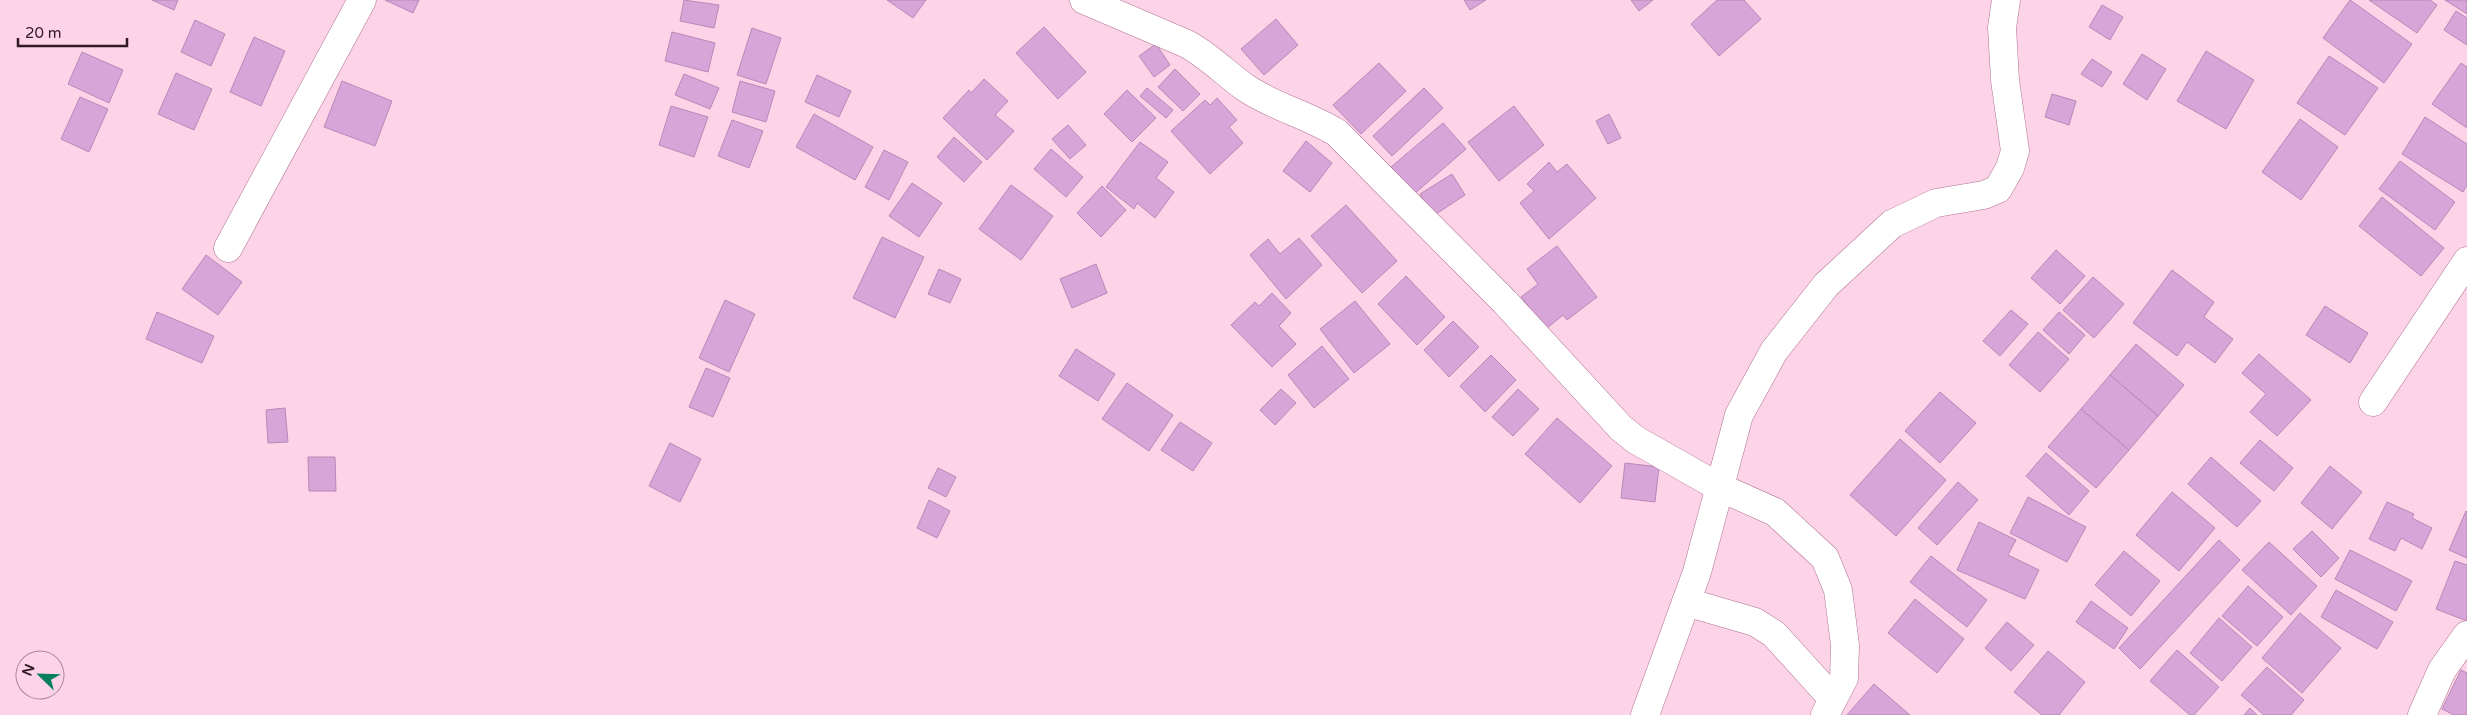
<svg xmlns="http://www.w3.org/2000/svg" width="2467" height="715" viewBox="0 0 2467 715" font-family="'Varela Round',sans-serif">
  <rect width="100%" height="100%" fill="#fdd3e8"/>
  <g fill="#d7a5d7" stroke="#b888b8">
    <polygon points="152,0 178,0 174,10"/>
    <polygon points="385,0 419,0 413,13"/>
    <polygon points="684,0 719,5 714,28 680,21"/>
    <polygon points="887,0 926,0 913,18"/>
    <polygon points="1464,0 1486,0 1470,10"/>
    <polygon points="1631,0 1653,0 1639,11"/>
    <polygon points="1717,0 1744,0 1761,19 1719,56 1691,24"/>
    <polygon points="2350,0 2412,44 2384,83 2323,38"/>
    <polygon points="2369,0 2430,0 2437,5 2417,33"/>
    <polygon points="2445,0 2467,0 2467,14"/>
    <polygon points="2102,5 2123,17 2110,40 2089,27"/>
    <polygon points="2456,11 2467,18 2467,45 2444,30"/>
    <polygon points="1276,19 1298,45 1264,75 1241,49"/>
    <polygon points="195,20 225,34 211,66 181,52"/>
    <polygon points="1044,27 1086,72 1058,99 1016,53"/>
    <polygon points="752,28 781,38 766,84 737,75"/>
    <polygon points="672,32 715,43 708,72 665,61"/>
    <polygon points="254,37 285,51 261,106 230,92"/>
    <polygon points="1156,44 1170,65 1154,77 1139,56"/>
    <polygon points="2206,51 2254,80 2226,129 2177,101"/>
    <polygon points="82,52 123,70 109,103 68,84"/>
    <polygon points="2142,54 2166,69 2147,100 2123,84"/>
    <polygon points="2329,56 2378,88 2345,135 2297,103"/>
    <polygon points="2092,59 2112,72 2102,87 2081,74"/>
    <polygon points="1379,63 1406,91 1361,134 1333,105"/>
    <polygon points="2461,63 2467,67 2467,128 2432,104"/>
    <polygon points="1175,69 1200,94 1183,111 1158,87"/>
    <polygon points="176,73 212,89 194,130 158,114"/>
    <polygon points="684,74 719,88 710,109 675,95"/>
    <polygon points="817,75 851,91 839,117 805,102"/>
    <polygon points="984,79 1008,101 995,115 1014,131 987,160 943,118 969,90 971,93"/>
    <polygon points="342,81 392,101 375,146 324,127"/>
    <polygon points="740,81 775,91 766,122 732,112"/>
    <polygon points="1147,88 1173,110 1166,118 1140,96"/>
    <polygon points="1424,88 1443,108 1392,156 1373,136"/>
    <polygon points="1127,90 1156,118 1132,142 1104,114"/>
    <polygon points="2052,94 2076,101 2069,125 2045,117"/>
    <polygon points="80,97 108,109 89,152 61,139"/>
    <polygon points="1217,98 1237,120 1229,127 1243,143 1210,174 1171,131 1205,100 1210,105"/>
    <polygon points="671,106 708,117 694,157 659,145"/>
    <polygon points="1514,106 1544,145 1499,181 1468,142"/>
    <polygon points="814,114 873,147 855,180 796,147"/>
    <polygon points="1609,114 1621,138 1608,144 1596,121"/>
    <polygon points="2425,117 2467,144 2467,185 2463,192 2402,154"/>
    <polygon points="2300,119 2338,147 2301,200 2262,172"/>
    <polygon points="732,120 763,131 749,168 718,156"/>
    <polygon points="1443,123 1466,149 1414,194 1391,167"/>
    <polygon points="1068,125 1086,145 1070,159 1052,139"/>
    <polygon points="954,137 982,162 964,182 937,157"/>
    <polygon points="1306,141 1332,163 1310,192 1283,171"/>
    <polygon points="1140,142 1168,162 1156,178 1174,192 1155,218 1137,203 1134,209 1106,187"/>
    <polygon points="1051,149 1083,177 1066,197 1034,169"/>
    <polygon points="884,150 908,162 889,200 865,187"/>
    <polygon points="2400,161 2455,202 2435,230 2379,189"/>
    <polygon points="1549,162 1557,172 1567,164 1596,198 1549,239 1520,203 1534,191 1527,184"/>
    <polygon points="1452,174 1465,195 1433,216 1420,194"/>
    <polygon points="912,183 942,203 919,237 889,216"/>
    <polygon points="1011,185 1053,216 1021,260 979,229"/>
    <polygon points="1102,186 1126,210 1101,237 1077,213"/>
    <polygon points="2382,197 2444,248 2421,276 2359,226"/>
    <polygon points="1346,205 1397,261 1362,293 1311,236"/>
    <polygon points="882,237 924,257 895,318 853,298"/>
    <polygon points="1299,238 1322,265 1286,299 1250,255 1268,239 1280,254"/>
    <polygon points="1557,246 1597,297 1567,320 1563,315 1546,329 1521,297 1538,284 1527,269"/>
    <polygon points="2056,250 2085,276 2060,304 2031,278"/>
    <polygon points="206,255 242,282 218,315 182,289"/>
    <polygon points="1096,264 1107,293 1072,308 1060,279"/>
    <polygon points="939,269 961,279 950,303 928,294"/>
    <polygon points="2172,270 2214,302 2204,317 2233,339 2215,363 2187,342 2177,356 2133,323"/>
    <polygon points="1406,276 1445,317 1417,345 1378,304"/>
    <polygon points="2093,277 2124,304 2094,338 2063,310"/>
    <polygon points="1272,293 1291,313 1279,326 1296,344 1272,367 1231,325 1255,302 1259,306"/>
    <polygon points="725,300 755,314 729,372 699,358"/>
    <polygon points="1355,301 1390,344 1354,373 1320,329"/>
    <polygon points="2325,306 2368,333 2350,363 2306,335"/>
    <polygon points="2011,310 2028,324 2000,356 1983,341"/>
    <polygon points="157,312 214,336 202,363 146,339"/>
    <polygon points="2059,312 2085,335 2069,354 2043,330"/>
    <polygon points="1453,321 1479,347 1449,377 1424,350"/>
    <polygon points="2038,332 2069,359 2040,392 2009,365"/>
    <polygon points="2136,344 2184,385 2158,416 2110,375"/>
    <polygon points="1322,346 1349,379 1314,408 1288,375"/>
    <polygon points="1076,349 1115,374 1098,401 1059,376"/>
    <polygon points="2259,354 2311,400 2277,436 2250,412 2266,394 2242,373"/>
    <polygon points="1491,355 1516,380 1485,412 1460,386"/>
    <polygon points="706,368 730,378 713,417 689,407"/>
    <polygon points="2110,375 2158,416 2129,450 2081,409"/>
    <polygon points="1127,383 1173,415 1149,451 1102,419"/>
    <polygon points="1281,389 1296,403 1275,425 1260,410"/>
    <polygon points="1518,389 1539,409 1513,436 1492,417"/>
    <polygon points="1940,392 1976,423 1940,463 1905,431"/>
    <polygon points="285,408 288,442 268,443 266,410"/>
    <polygon points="2081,409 2129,450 2096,488 2048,447"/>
    <polygon points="1557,418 1612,466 1580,503 1525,454"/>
    <polygon points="1180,422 1212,443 1193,471 1161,450"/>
    <polygon points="1900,439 1946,480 1896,536 1850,495"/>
    <polygon points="2260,440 2293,468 2274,491 2240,463"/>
    <polygon points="670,443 701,459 680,502 649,486"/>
    <polygon points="2046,453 2089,491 2069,515 2026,476"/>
    <polygon points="308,457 335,457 336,491 309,491"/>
    <polygon points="2211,457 2261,501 2237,527 2188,484"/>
    <polygon points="1625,463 1659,467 1655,502 1621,498"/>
    <polygon points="2330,466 2362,492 2332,529 2301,503"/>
    <polygon points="938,468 956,477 946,497 928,488"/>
    <polygon points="1958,482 1978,500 1937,545 1918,528"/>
    <polygon points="2172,492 2215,528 2179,571 2136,535"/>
    <polygon points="2028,497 2086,527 2067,562 2010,533"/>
    <polygon points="929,500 950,511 937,538 917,528"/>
    <polygon points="2387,502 2414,514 2412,518 2432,528 2422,549 2401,538 2395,551 2369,539"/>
    <polygon points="2466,511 2467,512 2467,558 2449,550"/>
    <polygon points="1979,522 2016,540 2008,555 2039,570 2025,599 1957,570"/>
    <polygon points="2312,531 2339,558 2321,577 2293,549"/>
    <polygon points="2219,540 2240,560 2140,669 2119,648"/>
    <polygon points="2269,542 2317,586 2291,615 2242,570"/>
    <polygon points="2350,550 2412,581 2396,611 2335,579"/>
    <polygon points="2124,551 2160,581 2131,616 2095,585"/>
    <polygon points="1931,556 1987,600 1967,627 1910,582"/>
    <polygon points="2455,561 2467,565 2467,621 2436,609"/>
    <polygon points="2248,586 2283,617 2257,646 2222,616"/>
    <polygon points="2336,590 2393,622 2377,649 2321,617"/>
    <polygon points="1915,599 1964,639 1937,673 1888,633"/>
    <polygon points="2091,601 2128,628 2114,649 2076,622"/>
    <polygon points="2300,613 2341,648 2302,693 2262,658"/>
    <polygon points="2219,618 2252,647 2222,681 2190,653"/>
    <polygon points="2007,622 2034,645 2011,671 1985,648"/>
    <polygon points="2177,650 2219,687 2194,715 2190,715 2150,681"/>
    <polygon points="2048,651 2085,682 2059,715 2042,715 2014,692"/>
    <polygon points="2267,667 2304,700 2291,715 2264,715 2241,695"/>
    <polygon points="2461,670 2467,673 2467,715 2454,715 2442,709"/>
    <polygon points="1874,684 1910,715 1847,715"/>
    <polygon points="2250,708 2257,715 2244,715"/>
  </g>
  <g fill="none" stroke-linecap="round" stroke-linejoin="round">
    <g stroke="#af7292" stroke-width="29">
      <g id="minor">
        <path d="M1084 0 1187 44C1209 56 1226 74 1246 88 1274 107 1308 115 1337 133L1505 302 1621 428 1636 440 1719 487 1775 512 1825 558 1838 590 1845 645 1844 678 1825 715"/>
        <polyline points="228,248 362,0"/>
        <polyline points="2373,402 2467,261"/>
        <polyline points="1686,602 1755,622 1774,634 1833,699"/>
        <polyline points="1645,715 1697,572 1739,415 1774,351 1826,285 1892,224 1936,203 1984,195 1998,189 2010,168 2015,151 2005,80 2002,28 2006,0"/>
        <polyline points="2422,715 2442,670 2467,635"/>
      </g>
    </g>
    <use href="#minor" stroke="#fff" stroke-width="28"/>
  </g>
  <g transform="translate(40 675) rotate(293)"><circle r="24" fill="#fdd3e8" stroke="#ab899a"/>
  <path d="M0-4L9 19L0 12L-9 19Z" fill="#07805f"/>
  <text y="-8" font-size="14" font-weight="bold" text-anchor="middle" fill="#311926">N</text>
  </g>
  <path d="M18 38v8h109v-8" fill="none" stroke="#311926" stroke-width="2.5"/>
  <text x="25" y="38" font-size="15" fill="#311926" stroke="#fdd3e8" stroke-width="4" paint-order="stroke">20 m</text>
</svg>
